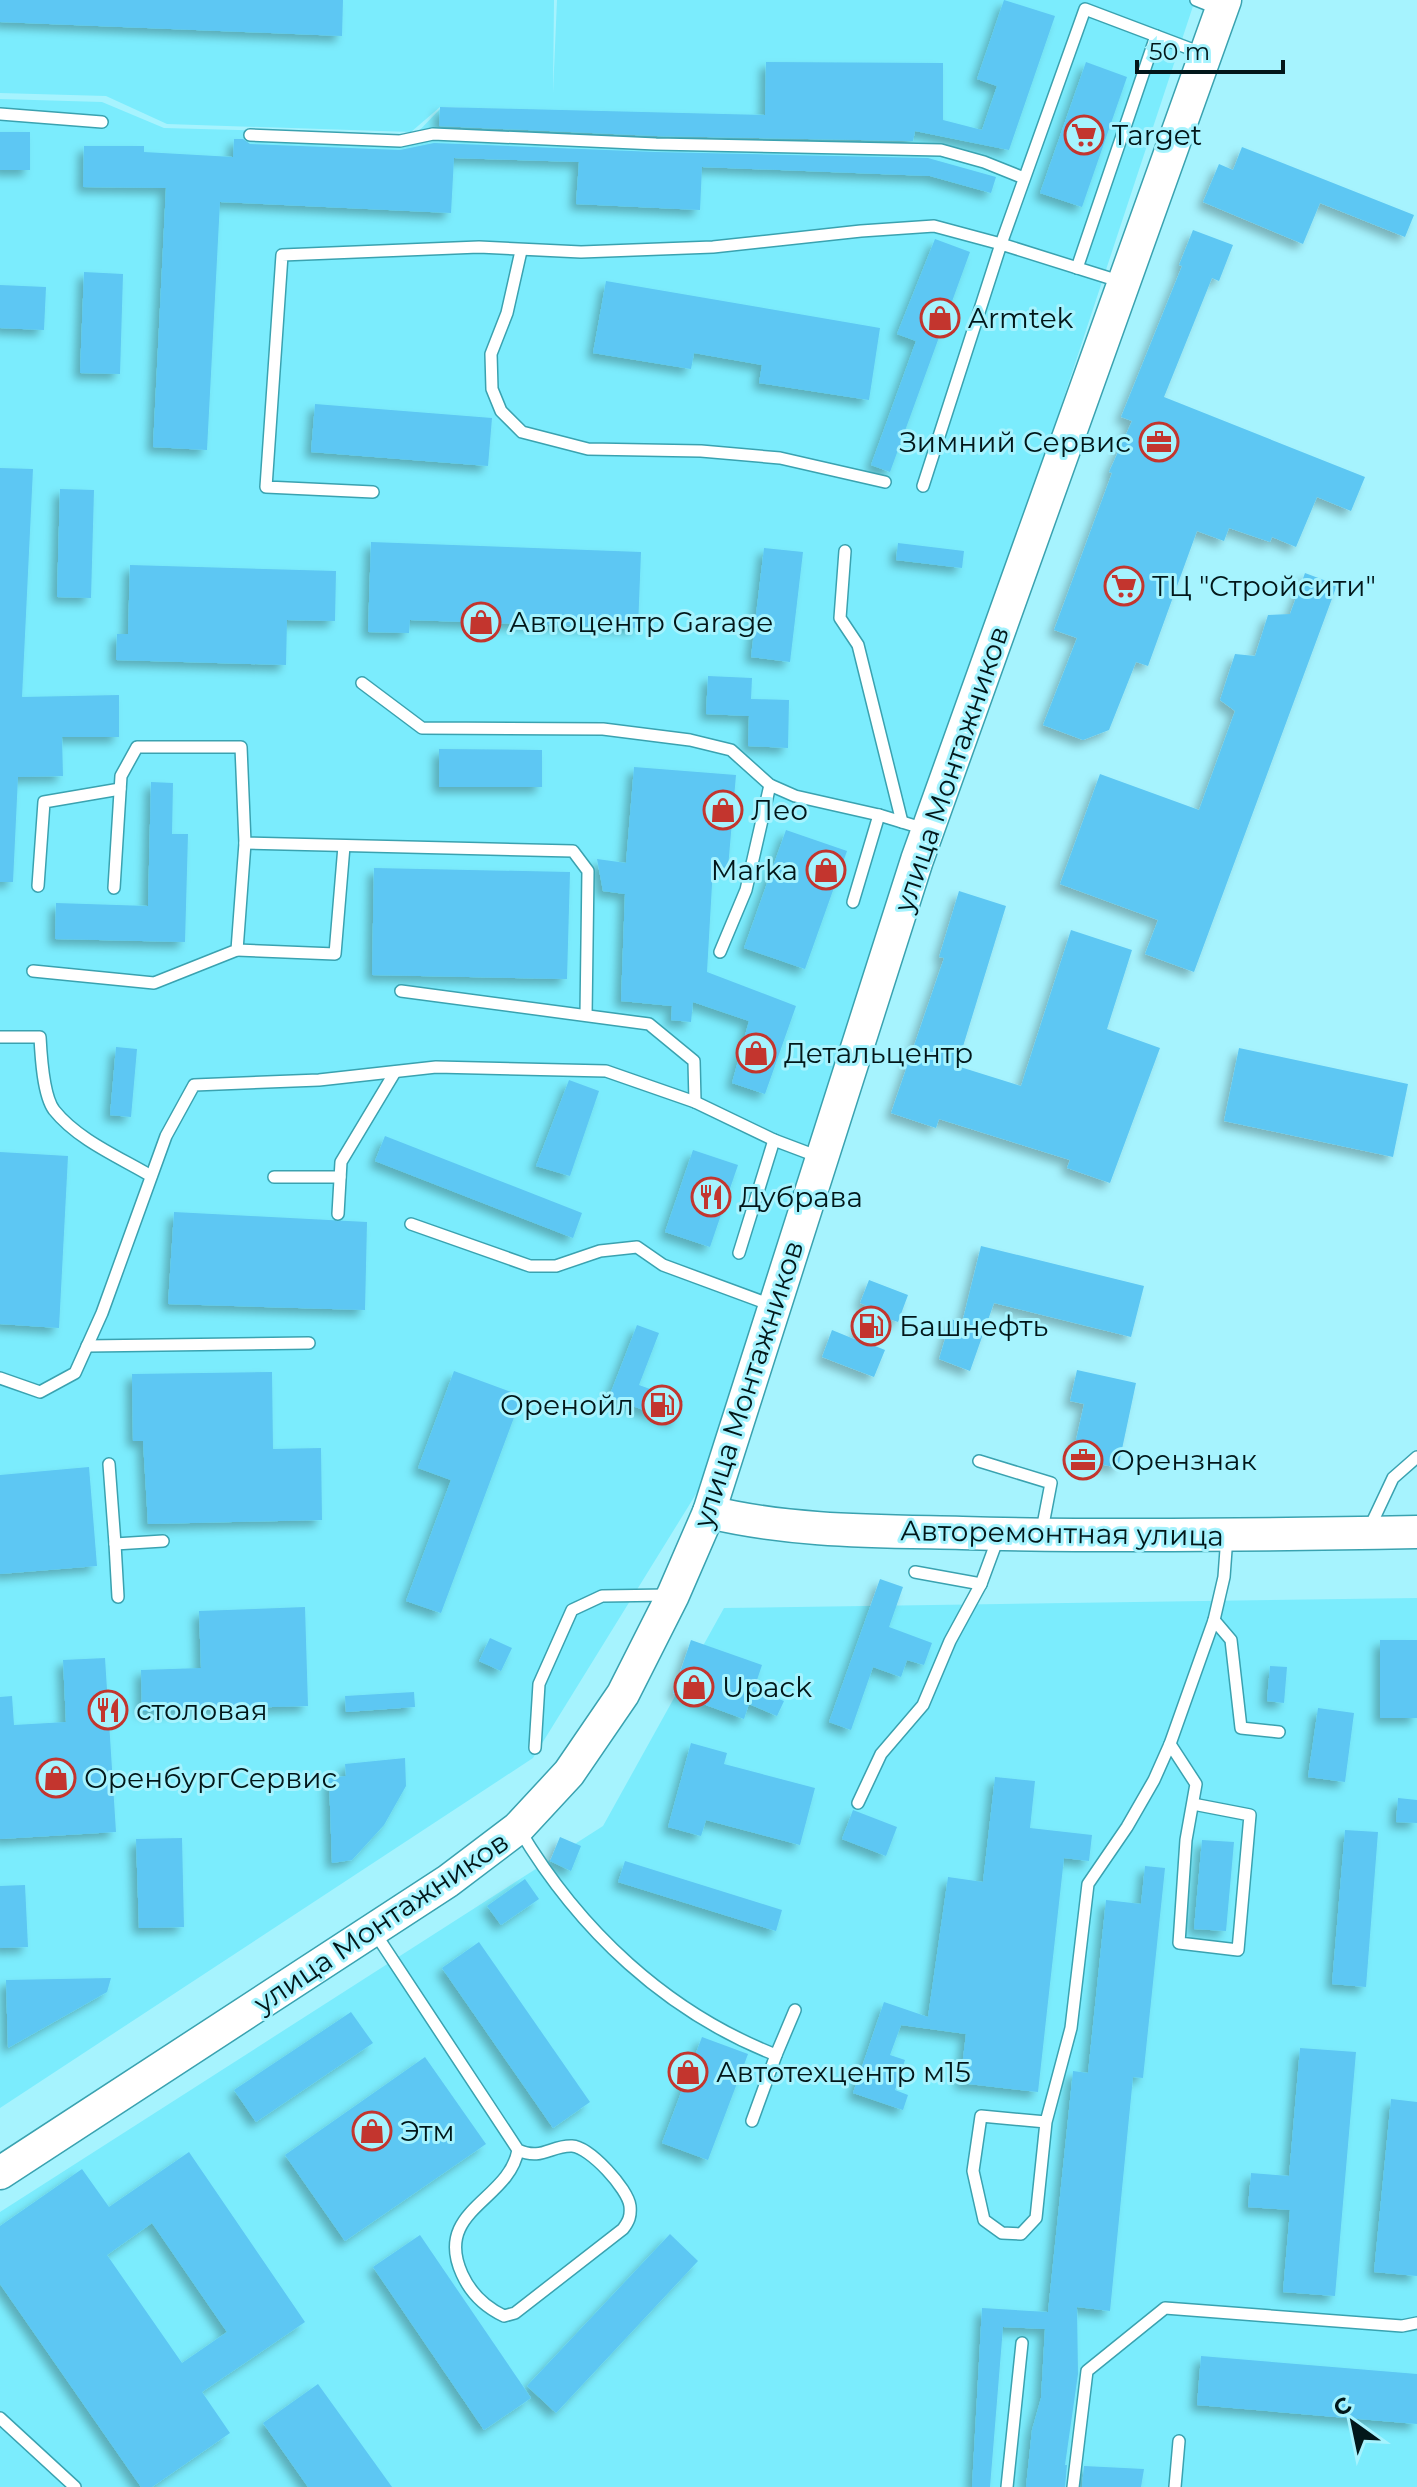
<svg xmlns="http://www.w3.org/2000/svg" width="1417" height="2487" viewBox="0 0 1417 2487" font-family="Montserrat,sans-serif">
  <defs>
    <filter id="shadow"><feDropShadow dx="-6" dy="6" stdDeviation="4" flood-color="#0004"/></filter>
  </defs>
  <rect width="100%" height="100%" fill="#a6f3fe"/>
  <g fill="#7becfd">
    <polygon points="0,0 554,0 553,93 557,0 1195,0 709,1473 533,1758 0,2108 0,99 102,102 164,128 415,135 440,109 553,111 440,107 411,132 167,124 106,96 0,93"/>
    <polygon points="1417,1598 1417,2487 0,2487 0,2212 603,1826 724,1608"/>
  </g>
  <g fill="#5dc7f3" fill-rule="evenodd" filter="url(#shadow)">
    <polygon points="0,0 343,0 342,36 0,22"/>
    <polygon points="1004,0 1055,16 1009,150 915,131 913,141 656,136 439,126 440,107 765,115 766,62 943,63 943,120 982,130 997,86 977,79"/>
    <polygon points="1086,62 1127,77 1082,207 1040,193"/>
    <rect x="0" y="132" width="30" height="38"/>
    <polygon points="234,139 243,139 250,144 400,150 434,143 656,152 928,158 996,177 991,193 930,176 702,167 700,210 576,204 579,162 454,158 451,213 220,202 207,450 153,447 166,188 83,187 84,146 144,146 144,152 233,157"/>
    <polygon points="1242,147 1414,215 1405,237 1320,203 1303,244 1203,202 1219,164 1233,170"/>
    <polygon points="1193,230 1233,245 1219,281 1212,278 1164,397 1365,477 1351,511 1317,497 1296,547 1272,537 1270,542 1229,528 1224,541 1197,531 1148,666 1136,662 1109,730 1083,740 1043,725 1077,638 1054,630 1112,473 1109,472 1132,421 1121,417 1182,266 1179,265"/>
    <polygon points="935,239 970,252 890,472 871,465 916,341 897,334"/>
    <polygon points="84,272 123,274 120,374 80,373"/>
    <polygon points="606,281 880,328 869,400 759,383 762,365 694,353 691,369 593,353"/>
    <polygon points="0,285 46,287 44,330 0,328"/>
    <polygon points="315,404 492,418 488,466 311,452"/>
    <polygon points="0,468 33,469 22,697 119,695 119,737 62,737 63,776 18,777 13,882 0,882"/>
    <polygon points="60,489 94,490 91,598 57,597"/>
    <polygon points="371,542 641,552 638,628 410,620 409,633 368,632"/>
    <polygon points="898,543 964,551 962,568 896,560"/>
    <polygon points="764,548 803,552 790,662 751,657"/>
    <polygon points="130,565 336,571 335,621 287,620 286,665 116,660 117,634 128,634"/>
    <polygon points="1305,573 1337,585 1194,972 1145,954 1158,920 1060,884 1100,774 1199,810 1235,711 1220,700 1235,654 1255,656 1268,615 1290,614"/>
    <polygon points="708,676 752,678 751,699 789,700 788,748 748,746 749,716 706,714"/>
    <polygon points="439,749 542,750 542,787 439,787"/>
    <polygon points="634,767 736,775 728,868 713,867 707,972 796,1006 765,1094 732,1083 749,1021 693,1002 691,1022 671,1020 672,1006 621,1001 625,894 603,891 597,859 626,863"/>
    <polygon points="151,782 173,783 172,834 188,834 185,942 55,939 56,903 148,906"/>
    <polygon points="786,830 847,851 805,969 744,948"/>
    <polygon points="374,868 570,872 567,979 372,975"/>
    <polygon points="959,891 1006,906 957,1066 1021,1086 1071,930 1132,950 1107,1029 1160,1048 1110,1183 1067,1168 1070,1160 939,1119 936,1128 891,1113 944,958 939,957"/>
    <polygon points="116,1047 137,1049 131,1117 110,1115"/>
    <polygon points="1239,1048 1408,1084 1393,1157 1224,1121"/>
    <polygon points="569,1080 599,1091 570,1176 536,1166"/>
    <polygon points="385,1136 582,1213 573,1238 375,1161"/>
    <polygon points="693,1150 738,1165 710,1247 665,1232"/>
    <polygon points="0,1152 68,1156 59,1328 0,1324"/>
    <polygon points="174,1212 367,1222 365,1310 168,1304"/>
    <polygon points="981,1246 1144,1286 1131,1337 994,1303 970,1371 939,1359 951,1319 962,1323"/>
    <polygon points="869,1280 908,1295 898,1322 886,1318 875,1346 885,1350 874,1377 822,1357 832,1330 854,1339 867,1306 860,1303"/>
    <polygon points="637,1325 659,1333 639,1385 683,1401 675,1422 609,1397"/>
    <polygon points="1077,1370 1136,1383 1118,1468 1072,1458 1084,1404 1070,1401"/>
    <polygon points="454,1371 522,1396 441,1613 406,1601 451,1480 418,1468"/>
    <polygon points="272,1372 273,1449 321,1448 322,1520 148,1524 143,1441 133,1441 132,1374"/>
    <polygon points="89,1467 97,1566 0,1574 0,1475"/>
    <polygon points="880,1579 903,1587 889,1627 932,1643 924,1665 907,1660 901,1677 873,1667 851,1730 829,1722"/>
    <polygon points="305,1607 308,1706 142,1711 141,1670 201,1668 199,1611"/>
    <polygon points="490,1638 512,1648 501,1671 479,1661"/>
    <polygon points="691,1640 762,1665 754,1689 784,1701 777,1716 749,1704 744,1719 673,1693"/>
    <rect x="1380" y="1640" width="37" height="78"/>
    <polygon points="105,1658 116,1832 0,1839 0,1697 12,1696 14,1725 66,1722 63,1660"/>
    <polygon points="1270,1666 1287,1667 1284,1703 1267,1701"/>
    <polygon points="414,1692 415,1707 346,1712 345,1696"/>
    <polygon points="1318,1708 1354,1713 1345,1782 1308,1777"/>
    <polygon points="691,1743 727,1753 724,1764 815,1788 800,1845 706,1820 701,1836 668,1827"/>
    <polygon points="405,1758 406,1786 384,1825 352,1860 332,1863 329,1778 346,1776 345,1764"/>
    <polygon points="995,1777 1035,1781 1030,1828 1092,1835 1089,1861 1064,1858 1038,2092 960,2083 966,2034 901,2025 890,2055 905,2060 895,2090 908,2095 903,2110 853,2093 884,2002 928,2017 948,1877 983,1882"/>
    <polygon points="1398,1798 1417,1800 1417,1823 1396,1822"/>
    <polygon points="853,1810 897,1827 886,1856 842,1839"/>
    <polygon points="1345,1830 1378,1832 1366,1987 1332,1984"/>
    <polygon points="560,1837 581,1846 571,1871 550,1861"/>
    <polygon points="182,1838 184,1927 139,1928 136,1839"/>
    <polygon points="1202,1840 1234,1842 1226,1931 1194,1929"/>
    <polygon points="625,1861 782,1910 776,1931 618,1882"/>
    <polygon points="1145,1866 1165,1868 1143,2078 1133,2077 1110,2311 1077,2307 1078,2374 1065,2465 1067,2465 1065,2487 1026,2487 1032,2430 1041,2398 1045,2329 1003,2327 990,2487 972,2487 982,2308 1048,2312 1073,2071 1088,2073 1106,1900 1141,1904"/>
    <polygon points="525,1879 539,1899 501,1925 487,1906"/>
    <polygon points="25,1885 28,1947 0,1948 0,1886"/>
    <polygon points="479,1942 590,2102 553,2128 442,1968"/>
    <polygon points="111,1978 107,1992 8,2048 6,1980"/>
    <polygon points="351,2012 373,2043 256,2122 234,2090"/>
    <polygon points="702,2037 748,2054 708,2160 662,2143"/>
    <polygon points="1300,2048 1356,2052 1335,2296 1283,2292 1290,2210 1248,2207 1251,2173 1289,2176"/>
    <polygon points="425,2057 486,2144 345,2241 285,2155"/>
    <polygon points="1391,2099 1417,2102 1417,2276 1374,2272"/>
    <path d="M189 2152 305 2322 202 2392 230 2433 152 2487H141L0 2284V2226L82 2169 109 2207ZM152 2223 227 2332 182 2363 107 2255Z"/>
    <polygon points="670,2234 698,2261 556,2413 527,2386"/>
    <polygon points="420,2235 531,2398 484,2430 373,2267"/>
    <polygon points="1201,2356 1417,2374 1417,2424 1197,2405"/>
    <polygon points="318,2384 392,2487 308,2487 263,2423"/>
    <polygon points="1084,2466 1144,2469 1141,2487 1082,2487"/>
  </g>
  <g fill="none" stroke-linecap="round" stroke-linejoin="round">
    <g stroke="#3aa2b0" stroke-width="14">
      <g id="service">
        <polyline points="1196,0 1221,10"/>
        <polyline points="0,114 102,122"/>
        <polyline points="250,135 400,141 433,134 656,144 941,150 984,162 1024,178"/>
        <polyline points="521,251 507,313 491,354 492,389 501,411 522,432 588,449 701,451 780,458 885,482"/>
        <polyline points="1077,268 1156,36"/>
        <polyline points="923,486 1001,244 1122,282"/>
        <polyline points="373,492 266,487 282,255 479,247 581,252 713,247 861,231 934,226 1001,244 1085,9 1204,54"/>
        <polyline points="845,551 840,618 858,645 902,822"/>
        <polyline points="362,683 422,728 603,729 690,740 731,750 770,785 795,796 879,815 925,829"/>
        <polyline points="38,886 44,802 120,789"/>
        <polyline points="114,888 121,776 137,747 241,747 245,843 573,851 588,871 586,1015"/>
        <polyline points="853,902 879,815"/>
        <polyline points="237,950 335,954 344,846"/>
        <polyline points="720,952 746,890 770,785"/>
        <polyline points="33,971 154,983 237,950 245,843"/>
        <polyline points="401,991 649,1024 694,1061 695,1102"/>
        <path d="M0 1037H40C41 1056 43 1095 54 1110 78 1140 119 1157 151 1176"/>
        <polyline points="274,1177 340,1177"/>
        <polyline points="338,1214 341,1162 395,1072"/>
        <polyline points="411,1224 530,1266 556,1266 600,1251 637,1247 663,1265 774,1306"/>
        <polyline points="739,1253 774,1140"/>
        <polyline points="87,1346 309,1343"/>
        <polyline points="0,1378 40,1392 75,1373 102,1313 166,1136 194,1085 319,1080 436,1067 606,1071 695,1102 774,1140 819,1157"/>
        <polyline points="979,1461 1051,1483 1042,1530"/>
        <polyline points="109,1464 115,1544 163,1541"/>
        <polyline points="1369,1529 1393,1478 1417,1457"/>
        <polyline points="115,1544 118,1597"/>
        <polyline points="915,1572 981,1584 998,1538"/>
        <polyline points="1214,1620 1231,1640 1241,1728 1279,1732"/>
        <polyline points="1170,1744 1196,1784 1186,1840 1179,1943 1238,1950 1250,1815 1193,1804"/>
        <polyline points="535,1748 539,1684 572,1610 602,1596 669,1595"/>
        <polyline points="858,1803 881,1754 923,1705 950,1641 981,1584"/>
        <path d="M519 1829C579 1930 666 2012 776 2055L752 2121"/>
        <path d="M375 1933 518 2150C542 2161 551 2145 572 2146 590 2147 628 2189 630 2206 631 2216 629 2221 623 2229L515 2313 504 2316C485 2307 471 2294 462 2274 433 2210 509 2201 518 2150"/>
        <polyline points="776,2055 795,2010"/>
        <polyline points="1046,2122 981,2116 973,2171 984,2220 1002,2233 1021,2234 1036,2218 1046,2122 1071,2028 1088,1884 1127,1827 1154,1780 1170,1744 1214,1620 1224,1577 1227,1536"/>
        <polyline points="0,2418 75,2487"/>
        <polyline points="1007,2487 1022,2343"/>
        <polyline points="1073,2487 1087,2371 1165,2308 1402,2326 1417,2323"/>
        <polyline points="1175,2487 1179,2441"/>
      </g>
    </g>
    <g stroke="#3aa2b0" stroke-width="35">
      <g id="secondary">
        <path d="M709 1512C792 1532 878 1531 962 1533 1114 1537 1265 1535 1417 1532"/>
        <polyline points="0,2173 448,1881 518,1828 569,1773 623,1694 673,1595 709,1512 917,860 1225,0"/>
      </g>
    </g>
    <use href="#service" stroke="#fff" stroke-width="11"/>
    <use href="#secondary" stroke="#fff" stroke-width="32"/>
  </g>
  <defs>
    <g id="supermarket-ring" transform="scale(2)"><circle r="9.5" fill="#a6f3fe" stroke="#c3352e" stroke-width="1.5"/><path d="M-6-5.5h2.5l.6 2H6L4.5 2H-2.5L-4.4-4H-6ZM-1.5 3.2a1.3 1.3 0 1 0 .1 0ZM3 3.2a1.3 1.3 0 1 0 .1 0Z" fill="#c3352e"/></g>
    <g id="shop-ring" transform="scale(2)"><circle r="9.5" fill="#a6f3fe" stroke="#c3352e" stroke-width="1.5"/><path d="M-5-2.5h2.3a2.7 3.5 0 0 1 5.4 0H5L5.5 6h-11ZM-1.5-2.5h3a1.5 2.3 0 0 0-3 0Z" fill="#c3352e"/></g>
    <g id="office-ring" transform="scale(2)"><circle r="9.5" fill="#a6f3fe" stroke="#c3352e" stroke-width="1.5"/><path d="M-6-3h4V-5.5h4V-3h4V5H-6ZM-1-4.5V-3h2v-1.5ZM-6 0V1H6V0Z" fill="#c3352e"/></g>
    <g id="restaurant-ring" transform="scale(2)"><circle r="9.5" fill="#a6f3fe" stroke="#c3352e" stroke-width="1.5"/><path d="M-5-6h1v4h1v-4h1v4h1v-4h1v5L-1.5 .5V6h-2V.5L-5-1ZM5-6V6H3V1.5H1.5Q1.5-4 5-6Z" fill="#c3352e"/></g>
    <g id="fuel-ring" transform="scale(2)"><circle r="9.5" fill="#a6f3fe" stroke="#c3352e" stroke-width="1.5"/><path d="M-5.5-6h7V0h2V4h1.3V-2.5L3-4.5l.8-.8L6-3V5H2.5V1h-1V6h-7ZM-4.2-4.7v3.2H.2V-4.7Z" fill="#c3352e"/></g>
  </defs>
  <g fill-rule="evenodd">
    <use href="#supermarket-ring" x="1084" y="135"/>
    <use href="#shop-ring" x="940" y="318"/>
    <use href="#office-ring" x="1159" y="442"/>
    <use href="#supermarket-ring" x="1124" y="586"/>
    <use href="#shop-ring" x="481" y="622"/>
    <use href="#shop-ring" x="723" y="810"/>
    <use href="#shop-ring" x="826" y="870"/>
    <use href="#shop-ring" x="756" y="1053"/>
    <use href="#restaurant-ring" x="711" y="1197"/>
    <use href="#fuel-ring" x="871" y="1326"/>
    <use href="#fuel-ring" x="662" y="1405"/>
    <use href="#office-ring" x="1083" y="1460"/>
    <use href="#shop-ring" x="694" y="1687"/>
    <use href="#restaurant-ring" x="108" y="1710"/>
    <use href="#shop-ring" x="56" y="1778"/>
    <use href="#shop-ring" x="688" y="2072"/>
    <use href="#shop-ring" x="372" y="2131"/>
  </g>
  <g text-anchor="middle" stroke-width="6" stroke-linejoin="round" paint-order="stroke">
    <g font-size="28" fill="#02171a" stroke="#a6f3fe" text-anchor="start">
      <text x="1112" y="145">Target</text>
      <text x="968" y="328">Armtek</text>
      <text x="1131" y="452" text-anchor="end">Зимний Сервис</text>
      <text x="1152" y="596">ТЦ "Стройсити"</text>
      <text x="509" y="632">Автоцентр Garage</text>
      <text x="751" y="820">Лео</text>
      <text x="798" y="880" text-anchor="end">Marka</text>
      <text x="784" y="1063">Детальцентр</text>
      <text x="739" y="1207">Дубрава</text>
      <text x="899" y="1336">Башнефть</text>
      <text x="634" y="1415" text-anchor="end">Оренойл</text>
      <text x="1111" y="1470">Орензнак</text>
      <text x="722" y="1697">Upack</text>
      <text x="136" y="1720">столовая</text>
      <text x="84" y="1788">ОренбургСервис</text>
      <text x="716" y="2082">Автотехцентр м15</text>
      <text x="400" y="2141">Этм</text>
    </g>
    <g font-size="28" fill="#02171a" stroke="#a6f3fe">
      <text transform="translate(951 769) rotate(-71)" y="10">улица Монтажников</text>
      <text transform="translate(748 1384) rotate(-72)" y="10">улица Монтажников</text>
      <text transform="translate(1062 1533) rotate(1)" y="10">Авторемонтная улица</text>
      <text transform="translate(381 1922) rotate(-34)" y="10">улица Монтажников</text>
    </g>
  </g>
  <g transform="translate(1353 2423) rotate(327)" stroke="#a6f3fe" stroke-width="6" paint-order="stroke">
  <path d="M0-6L14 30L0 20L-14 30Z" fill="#02171a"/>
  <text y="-12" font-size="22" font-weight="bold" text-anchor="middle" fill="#02171a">С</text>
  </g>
  <path d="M1137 60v12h146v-12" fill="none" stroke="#02171a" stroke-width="4"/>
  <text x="1149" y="60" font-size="24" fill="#02171a" stroke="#a6f3fe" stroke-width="6" paint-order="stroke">50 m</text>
</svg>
